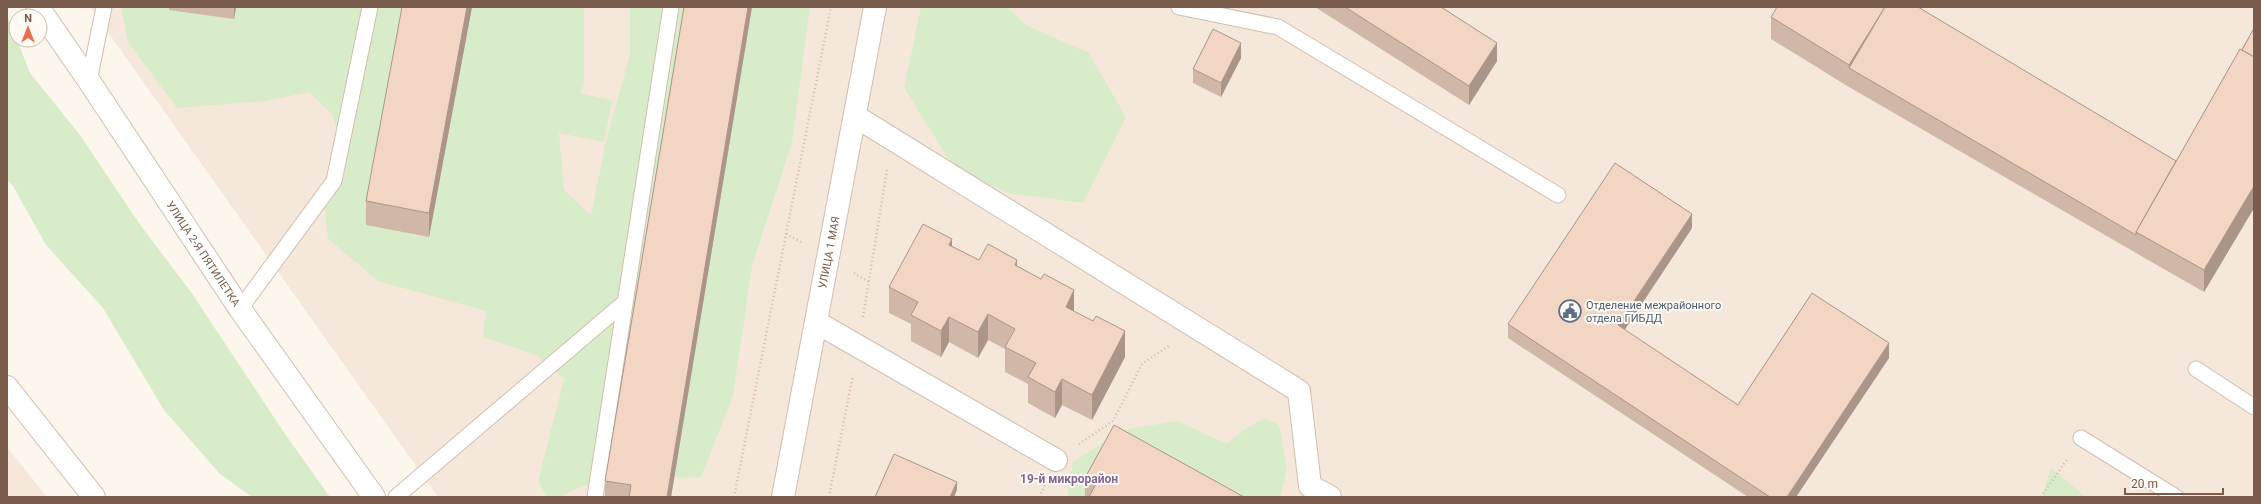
<svg xmlns="http://www.w3.org/2000/svg" width="2261" height="504" viewBox="0 0 2261 504" font-family="Roboto,sans-serif">
  <rect width="100%" height="100%" fill="#fdf6ec"/>
  <g fill="#f5e8da">
    <polygon points="90,7 2254,7 2254,497 438,497"/>
    <polygon points="7,447 47,497 7,497"/>
  </g>
  <g fill="#d8ecc9">
    <path d="M121 7H584V85L579 93 612 100 604 142 559 133 564 190 591 215 607 137 630 55V7H810L792 142 752 266 733 396 701 477C665 479 590 474 562 497H547L538 481 564 379 538 356 483 337 486 311 378 281 328 239 322 183 342 144 332 114 309 92 266 101 177 108 128 42Z"/>
    <polygon points="921,7 1007,7 1027,26 1088,52 1126,117 1083,203 1008,193 955,169 904,88"/>
    <polygon points="7,15 30,73 80,135 141,226 191,292 285,434 330,497 252,497 220,474 164,410 103,308 46,245 13,186 7,180"/>
    <polygon points="1265,418 1279,425 1287,469 1280,497 1067,497 1073,462 1123,430 1177,421 1227,444 1243,430"/>
    <polygon points="2051,468 2086,497 2042,497"/>
  </g>
  <g fill="none" stroke-linecap="round" stroke-linejoin="round">
    <g stroke="#d1beb0" stroke-width="17">
      <g id="lane">
        <polyline points="1179,7 1278,27 1558,195"/>
        <polyline points="89,81 104,7"/>
        <polyline points="240,309 334,181 370,7"/>
        <polyline points="2196,369 2254,407"/>
        <polyline points="2081,438 2176,497"/>
        <polyline points="396,497 625,302"/>
        <polyline points="595,497 671,7"/>
      </g>
    </g>
    <g stroke="#d1beb0" stroke-width="24">
      <g id="street">
        <path id="s1" d="M38 7 89 81 240 309 374 497"/>
        <polyline points="855,116 1299,391 1310,486 1330,497"/>
        <polyline points="816,322 1056,460"/>
        <path id="s2" d="M783 497 875 7"/>
      </g>
    </g>
    <g stroke="#d6c0b0" stroke-width="24">
      <polyline id="secondary" points="7,387 94,497"/>
    </g>
    <g stroke="#d9b8a5" stroke-width="2.5" stroke-dasharray="1 3" stroke-linecap="butt">
      <polyline points="786,234 801,242"/>
      <polyline points="854,273 869,282"/>
      <polyline points="863,317 887,170"/>
      <polyline points="1079,444 1113,421 1142,364 1170,345"/>
      <polyline points="734,497 831,7"/>
      <polyline points="829,497 853,375"/>
      <polyline points="1039,497 1045,485"/>
      <polyline points="2041,497 2068,458"/>
    </g>
    <use href="#lane" stroke="#fff" stroke-width="15"/>
    <use href="#street" stroke="#fff" stroke-width="22"/>
    <use href="#secondary" stroke="#fff" stroke-width="22"/>
  </g>
  <g fill="#d1b7a8">
    <polygon points="169,7 236,7 234,19 169,10"/>
    <polygon points="472,7 429,237 366,225 366,201"/>
    <polygon points="684,7 752,7 671,497 605,497 605,481"/>
    <polygon points="1315,7 1441,7 1497,61 1469,105"/>
    <polygon points="1771,17 2176,161 2254,28 2254,208 2204,292 2136,253 1849,87 1771,39"/>
    <polygon points="1241,58 1221,97 1193,83 1193,69"/>
    <polygon points="1692,228 1624,330 1738,405 1889,358 1796,497 1748,497 1508,338 1508,324"/>
    <polygon points="952,246 979,260 1017,266 1074,311 1125,357 1092,420 1062,405 1055,418 1028,403 1028,384 1005,372 1005,349 988,340 978,358 949,342 941,357 911,341 911,324 889,313 889,287"/>
    <polygon points="1085,478 1244,497 1085,497"/>
  </g>
  <g fill="#aa9588">
    <polygon points="234,7 236,7 234,19"/>
    <polygon points="467,7 472,7 429,237 429,213"/>
    <polygon points="748,7 752,7 671,497 667,497"/>
    <polygon points="1885,7 1858,73 1849,68 1849,65"/>
    <polygon points="1241,43 1241,58 1221,97 1221,83"/>
    <polygon points="1497,43 1497,61 1469,105 1469,86"/>
    <polygon points="2254,186 2254,208 2204,292 2204,270"/>
    <polygon points="1692,214 1692,228 1618,340 1618,325"/>
    <polygon points="952,239 952,264 949,245"/>
    <polygon points="1017,260 1017,286 1015,265"/>
    <polygon points="1074,290 1074,316 1066,307"/>
    <polygon points="988,314 988,340 978,358 978,332"/>
    <polygon points="949,317 949,342 941,357 941,331"/>
    <polygon points="1125,331 1125,357 1092,420 1092,395"/>
    <polygon points="1889,343 1889,358 1796,497 1787,497"/>
    <polygon points="1062,379 1062,405 1055,418 1055,392"/>
    <polygon points="957,482 957,490 954,497 950,497"/>
  </g>
  <g fill="#f3d5c3" stroke="#aa9588">
    <polygon points="402,7 467,7 429,213 366,201"/>
    <polygon points="684,7 748,7 667,497 629,497 631,485 605,481"/>
    <polygon points="1345,7 1441,7 1497,43 1469,86"/>
    <polygon points="1777,7 1885,7 1849,65 1771,17"/>
    <polygon points="1885,7 1918,7 2176,161 2136,232 2136,235 1849,68"/>
    <polygon points="2254,28 2254,57 2242,50"/>
    <polygon points="1213,29 1241,43 1221,83 1193,69"/>
    <polygon points="2240,49 2254,57 2254,186 2204,270 2136,232"/>
    <polygon points="1615,163 1692,214 1618,325 1738,405 1812,293 1889,343 1787,497 1770,497 1508,324"/>
    <polygon points="923,224 952,239 949,245 979,260 988,244 1017,260 1015,265 1041,279 1044,274 1074,290 1066,307 1093,321 1096,316 1125,331 1092,395 1062,379 1055,392 1028,377 1036,363 1005,347 1015,329 988,314 978,332 949,317 941,331 911,315 918,302 889,287"/>
    <polygon points="1114,425 1244,497 1089,497 1096,484 1085,478"/>
    <polygon points="894,454 957,482 950,497 875,497"/>
  </g>
  <defs>
    <g id="civic-ring" transform="scale(1.15)"><circle r="9.5" fill="#fffaf3" stroke="#5c6f8a" stroke-width="1.5"/><path d="M-.6-6.5H3V-4.5H.6V-3L4-1V1h2V6H-6V1h2V-1L-.6-3ZM-1.2 2.5V6h2.4V2.5Z" fill="#5c6f8a"/></g>
  </defs>
  <g fill-rule="evenodd">
    <use href="#civic-ring" x="1570" y="311"/>
  </g>
  <g text-anchor="middle" stroke-width="4" stroke-linejoin="round" paint-order="stroke">
    <g font-size="11" fill="#7a5c4d" stroke="#fffaf3">
      <text dy="4" stroke="none"><textPath href="#s2" startOffset="249">УЛИЦА 1 МАЯ</textPath></text>
      <text dy="4" stroke="none"><textPath href="#s1" startOffset="297">УЛИЦА 2-Я ПЯТИЛЕТКА</textPath></text>
    </g>
    <g font-size="11" fill="#4e5e75" stroke="#fffaf3" text-anchor="start">
      <text x="1586" y="309">Отделение межрайонного<tspan x="1586" dy="13">отдела ГИБДД</tspan></text>
    </g>
    <g font-size="12" font-weight="bold" fill="#846695" stroke="#fffaf3">
      <text x="1069" y="483">19-й микрорайон</text>
    </g>
  </g>
  <rect width="2261" height="504" fill="none" stroke="#7a5c4d" stroke-width="16"/>
  <g transform="translate(28 28)"><circle r="19" fill="#fffaf3" stroke="#cabbb1"/>
  <path d="M0-3L7 15L0 10L-7 15Z" fill="#e76f51"/>
  <text y="-6" font-size="11" font-weight="bold" text-anchor="middle" fill="#7a5c4d">N</text>
  </g>
  <path d="M2125 488v6h98v-6" fill="none" stroke="#7a5c4d" stroke-width="2"/>
  <text x="2131" y="488" font-size="12" fill="#7a5c4d" stroke="#fffaf3" stroke-width="3" paint-order="stroke">20 m</text>
</svg>
